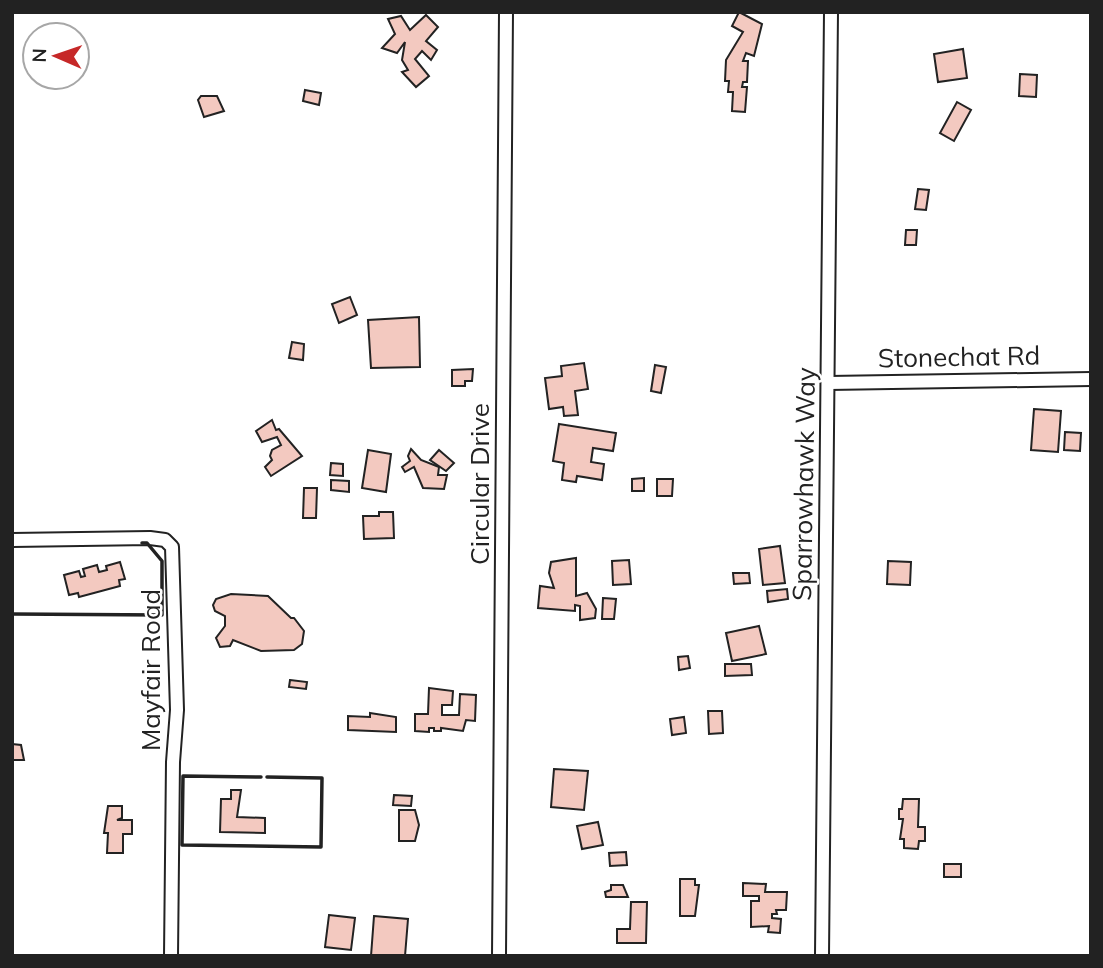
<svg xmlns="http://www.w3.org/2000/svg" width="1103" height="968" viewBox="0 0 1103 968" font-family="Mulish,sans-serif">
  <rect width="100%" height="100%" fill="#fff"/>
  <g fill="#f3c9c0" stroke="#222" stroke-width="2">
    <polygon points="739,12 762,24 754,56 746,53 743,61 748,61 747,82 743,82 742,87 747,87 745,112 732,111 733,92 728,92 729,81 725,81 726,60 743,32 732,26"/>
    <polygon points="426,15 438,27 426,41 437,50 431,60 422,51 415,59 429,76 416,87 402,72 408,70 402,60 405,42 397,53 382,48 395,34 388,19 401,16 410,30"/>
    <polygon points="963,49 967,78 938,82 934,54"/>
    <polygon points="1020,74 1037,75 1036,97 1019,96"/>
    <polygon points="305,90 321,93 319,105 303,101"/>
    <polygon points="201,96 217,96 224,111 204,117 198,100"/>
    <polygon points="957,102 971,110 954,141 940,133"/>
    <polygon points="918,189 929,190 926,210 915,209"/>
    <polygon points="906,230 917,230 916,245 905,245"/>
    <polygon points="350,297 357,315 339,323 332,304"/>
    <polygon points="419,317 420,367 371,368 368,320"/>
    <polygon points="292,342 304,344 303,360 289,358"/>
    <polygon points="584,363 588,389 575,391 578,415 564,416 563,407 549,409 545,378 562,376 561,366"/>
    <polygon points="655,365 666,367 661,393 651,391"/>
    <polygon points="473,369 472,381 465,381 465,386 452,386 452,370"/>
    <polygon points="1034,409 1061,411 1058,452 1031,450"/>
    <polygon points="272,420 276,430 279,429 302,456 271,476 265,467 272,460 270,456 272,450 281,445 277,437 262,442 256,431"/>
    <polygon points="559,424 616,433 613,451 593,448 591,462 604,464 602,480 577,476 576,482 562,480 564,463 553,461"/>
    <polygon points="1065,432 1081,433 1080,451 1064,450"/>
    <polygon points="411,449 421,460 439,467 438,475 447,475 444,489 423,488 414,467 405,472 402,467 410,461 408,456"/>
    <polygon points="368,450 391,454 386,492 362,488"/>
    <polygon points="439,450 454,463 446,471 430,460"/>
    <polygon points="331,463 343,464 343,476 330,475"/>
    <polygon points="644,478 644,491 632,491 632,479"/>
    <polygon points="657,479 673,479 672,496 657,496"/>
    <polygon points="331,480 349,481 349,492 331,490"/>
    <polygon points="304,488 317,488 316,518 303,518"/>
    <polygon points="379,512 393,512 394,538 364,539 363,516 379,516"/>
    <polygon points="780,546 785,583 763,585 759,549"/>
    <polygon points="576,558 576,596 587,593 596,609 595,618 580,620 580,606 575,605 575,611 538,608 540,586 554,588 549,573 551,562"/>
    <polygon points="629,560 631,584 613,585 612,561"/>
    <polygon points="888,561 911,562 910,585 887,584"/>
    <polygon points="120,562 125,579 119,580 120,586 79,597 78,593 69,595 64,575 79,571 81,577 85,576 83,569 97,565 99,572 107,570 106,566"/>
    <polygon points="733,573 749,573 750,583 734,584"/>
    <polygon points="787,589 788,599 768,602 767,591"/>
    <polygon points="231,594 268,596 291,618 294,618 304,631 302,644 294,650 261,651 233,640 230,646 220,647 216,638 225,626 225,616 215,611 213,605 216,599"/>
    <polygon points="603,598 616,599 614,619 602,619"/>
    <polygon points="759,626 766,654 732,661 726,633"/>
    <polygon points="688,656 690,668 679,670 678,657"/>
    <polygon points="725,664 751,664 752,675 725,676"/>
    <polygon points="290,680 307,682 306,689 289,687"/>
    <polygon points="429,688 453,691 452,705 442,705 442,715 459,715 460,694 476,695 475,721 466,720 463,731 441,728 441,731 434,731 434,728 429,728 429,732 415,731 415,714 428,714"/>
    <polygon points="708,711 722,711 723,733 709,734"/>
    <polygon points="370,713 396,717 396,732 348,730 348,716 370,717"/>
    <polygon points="684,717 686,733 672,735 670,719"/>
    <polygon points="12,744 21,745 24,760 12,760"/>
    <polygon points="554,769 588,771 584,810 551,807"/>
    <polygon points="231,790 241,790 237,817 265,818 265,833 220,832 221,799 231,799"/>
    <polygon points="394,795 412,796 411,806 393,805"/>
    <polygon points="903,799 919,799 918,827 925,827 925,841 919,841 918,849 904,848 904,839 900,839 903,819 899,819 899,809 902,809"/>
    <polygon points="108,806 122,806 122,818 117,820 132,820 132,834 123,834 123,853 107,853 108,833 104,833"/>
    <polygon points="399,810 415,810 419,825 415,841 399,841"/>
    <polygon points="598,822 603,845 582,849 577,826"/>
    <polygon points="626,852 627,865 610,866 609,853"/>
    <rect x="944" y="864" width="17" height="13"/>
    <polygon points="680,879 695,879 695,885 699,885 695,916 680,916"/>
    <polygon points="743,883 766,884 765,892 787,892 786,910 776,910 777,914 772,914 772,918 781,919 780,933 768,932 769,926 751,927 751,901 759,901 759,896 743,896"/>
    <polygon points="611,885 623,885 628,897 606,897 605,892 611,890"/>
    <polygon points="631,902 647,902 646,943 617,943 617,929 630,929"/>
    <polygon points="329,915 355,918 351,950 325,947"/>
    <polygon points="374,916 408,919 405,956 371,956"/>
  </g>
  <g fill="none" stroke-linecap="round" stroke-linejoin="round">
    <g stroke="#222" stroke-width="16">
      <g id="minor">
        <polyline points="829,383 1091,379"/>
        <polyline points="12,540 150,538 165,540 172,547 177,710 173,762 171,956"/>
        <polyline points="499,956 506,12"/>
        <polyline points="822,956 831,12"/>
      </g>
    </g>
    <use href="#minor" stroke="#fff" stroke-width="12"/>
    <g stroke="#222" stroke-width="3.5">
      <polyline points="12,614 162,615 162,561 147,543 142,543"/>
      <polyline points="261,777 183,776 182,845 321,847 322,778 267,777"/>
    </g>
  </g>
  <g text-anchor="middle" stroke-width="5" stroke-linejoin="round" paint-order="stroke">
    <g font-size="26" fill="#222" stroke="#fff">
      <text transform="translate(959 357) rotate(-1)" y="9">Stonechat Rd</text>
      <text transform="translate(480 484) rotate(-90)" y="9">Circular Drive</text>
      <text transform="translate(804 484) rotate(-89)" y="9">Sparrowhawk Way</text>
      <text transform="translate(151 670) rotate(-90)" y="9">Mayfair Road</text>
    </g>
  </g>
  <rect width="1103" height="968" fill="none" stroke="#222222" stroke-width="28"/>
  <g transform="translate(56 56) rotate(272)"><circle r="33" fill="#ffffff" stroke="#a7a7a7" stroke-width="2"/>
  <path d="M0-5L12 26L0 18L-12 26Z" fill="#c62828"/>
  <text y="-10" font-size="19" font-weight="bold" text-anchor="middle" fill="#222222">N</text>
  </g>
</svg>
